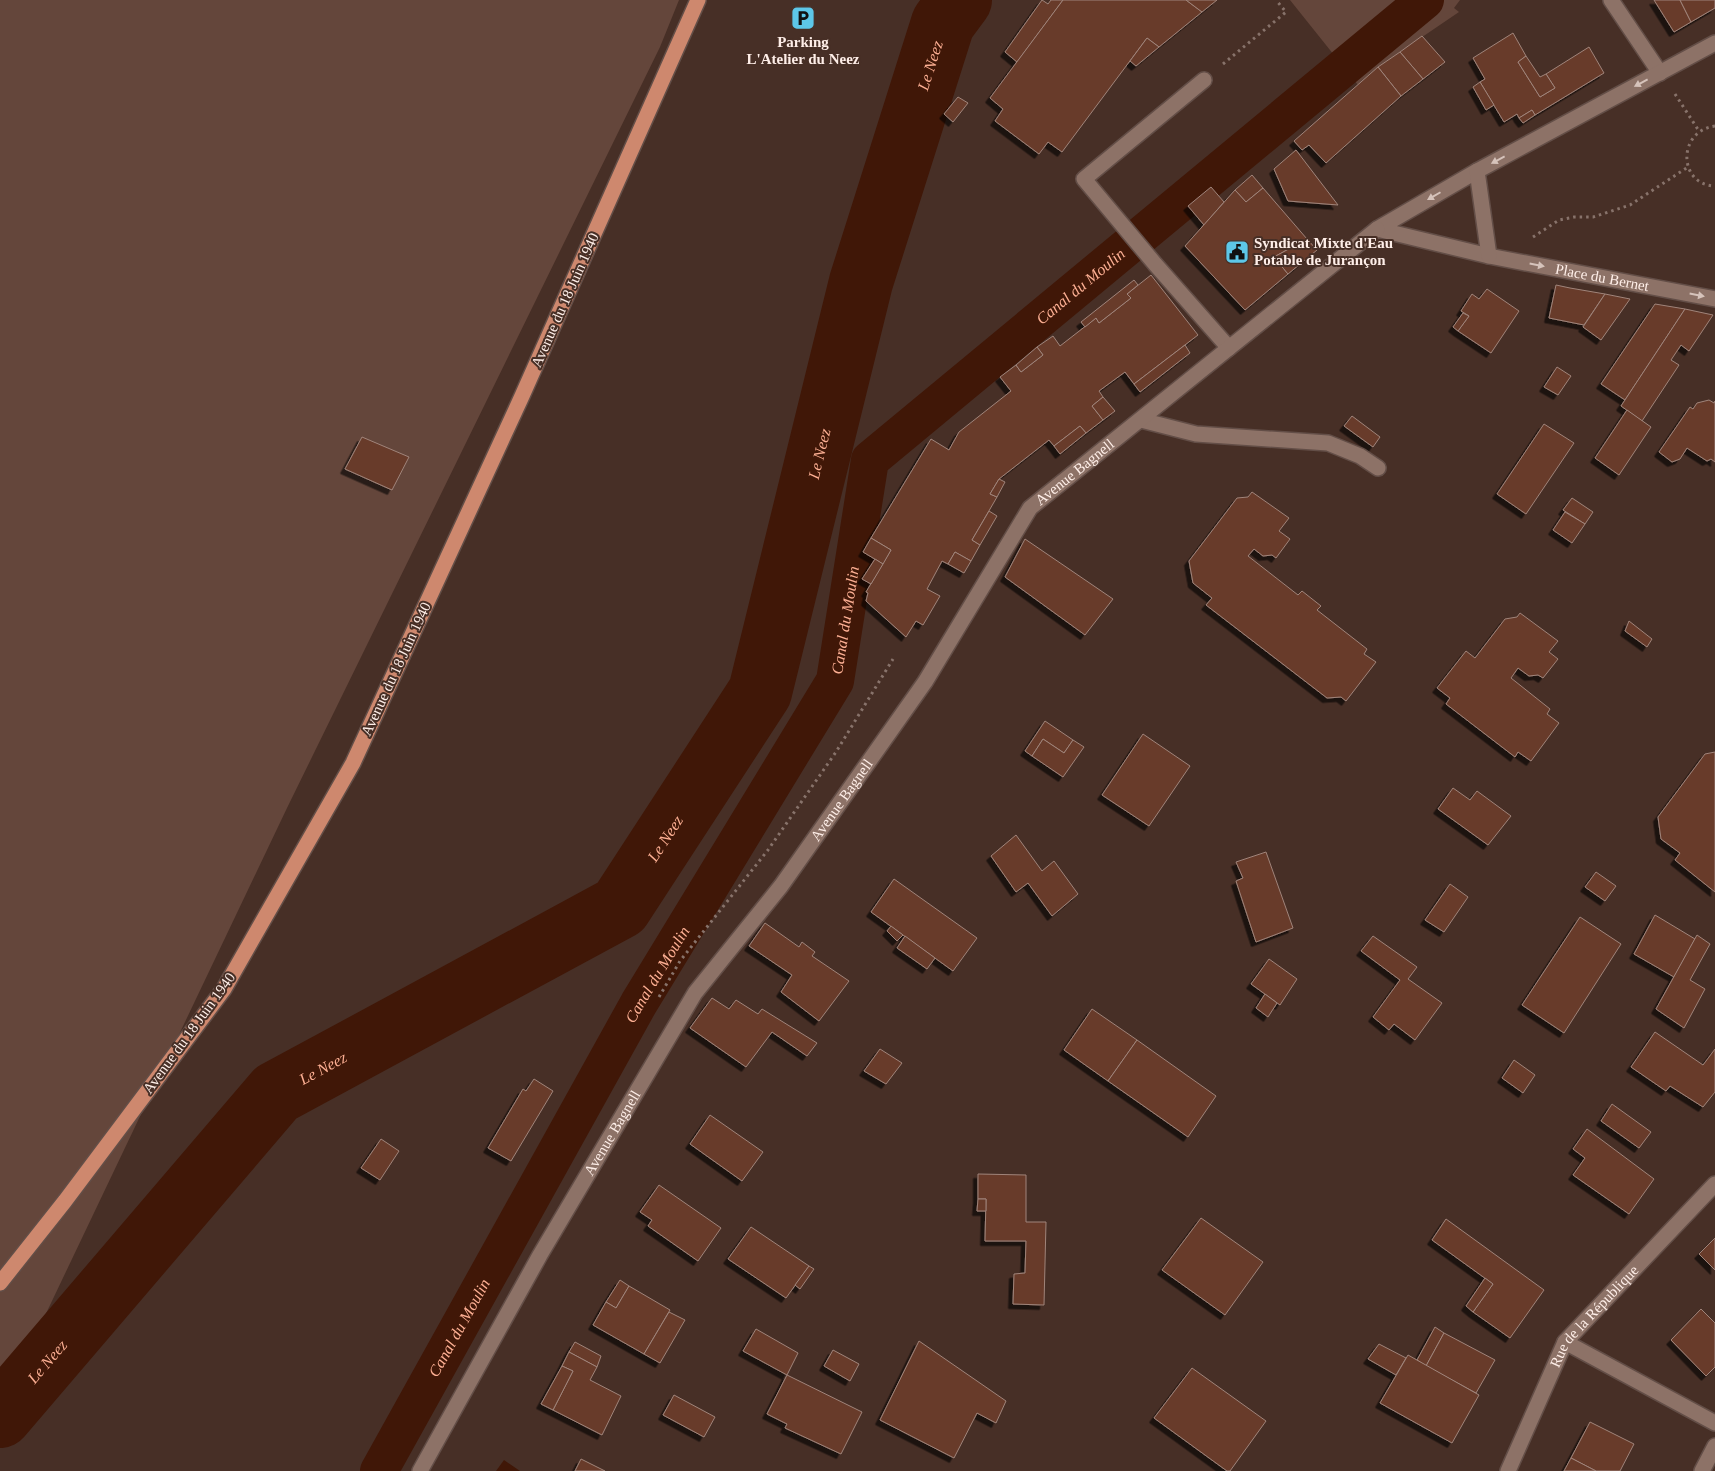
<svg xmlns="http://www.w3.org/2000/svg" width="1715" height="1471" viewBox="0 0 1715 1471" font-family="'Times New Roman',serif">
  <defs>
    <filter id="shadow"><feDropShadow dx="-4.5" dy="4.5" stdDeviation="0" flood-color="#0009"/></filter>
  </defs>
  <rect width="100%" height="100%" fill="#472f26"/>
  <g fill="#64463b">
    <polygon points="0,0 679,0 660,47 287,808 0,1410"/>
    <polygon points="1290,0 1460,0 1454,8 1459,12 1378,67 1358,85"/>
  </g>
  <polygon fill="#401707" points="504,1460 520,1471 496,1471"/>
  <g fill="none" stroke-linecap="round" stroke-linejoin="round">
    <path stroke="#401707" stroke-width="38" id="s1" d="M379 1471 639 1003 835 681 870 460 1425 0"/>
    <path stroke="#401707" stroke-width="64" id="s2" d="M0 1416 276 1093 620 907 760 692 861 282 943 23 960 0"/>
  </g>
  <g fill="#673b2b" stroke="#a0847a" filter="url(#shadow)">
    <polygon points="1042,0 1048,4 1051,0 1063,0 1017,62 1005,52"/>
    <polygon points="1063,0 1186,0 1202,12 1159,47 1147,38 1062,152 1048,142 1039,154 995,121 1003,109 990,98"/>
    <polygon points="1186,0 1217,0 1202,12"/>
    <polygon points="1654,0 1680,0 1691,22 1674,32"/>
    <polygon points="1680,0 1715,0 1715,8 1691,22"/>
    <polygon points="1513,33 1526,56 1518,62 1540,97 1555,88 1546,74 1589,47 1604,73 1535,115 1532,110 1519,118 1517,114 1504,122 1480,82 1485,79 1473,58"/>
    <polygon points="1422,36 1445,62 1423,79 1400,52"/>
    <polygon points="1147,38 1159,47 1136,66 1130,61"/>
    <polygon points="1400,52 1423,79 1401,96 1378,67"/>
    <polygon points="1526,56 1540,77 1546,74 1555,88 1540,97 1518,62"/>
    <polygon points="1378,67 1401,96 1326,163 1309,145 1302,150 1294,141"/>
    <polygon points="1480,82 1494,105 1486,110 1473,87"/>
    <polygon points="958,97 968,103 953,122 944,114"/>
    <polygon points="1532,110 1535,115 1523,123 1519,118"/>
    <polygon points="1296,150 1338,205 1288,201 1274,169"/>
    <polygon points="1252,175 1263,188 1246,202 1235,190"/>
    <polygon points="1211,187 1224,202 1204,225 1188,206"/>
    <polygon points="1263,188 1307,239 1274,257 1288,274 1245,310 1185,246 1235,190 1246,202"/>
    <polygon points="1307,239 1317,250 1288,274 1274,257"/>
    <polygon points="1151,275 1198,335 1134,384 1125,372 1099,391 1103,397 1092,406 1103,420 1086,433 1080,426 1054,446 1049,440 999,479 990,494 997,497 972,540 980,545 971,561 955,552 948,564 942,561 927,589 940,596 923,625 916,621 906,637 866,601 868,593 866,592 891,550 871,538 931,439 949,450 959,432 1011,391 1000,377 1016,365 1021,372 1043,355 1037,347 1053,336 1060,346 1096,318 1099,323 1131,298 1127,294"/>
    <polygon points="1134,280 1138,285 1127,294 1131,298 1099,323 1096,318 1085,327 1081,322"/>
    <polygon points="1556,285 1570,288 1605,294 1584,325 1549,318"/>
    <polygon points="1487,289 1519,311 1491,353 1458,331 1469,316 1461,311 1472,294 1479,299"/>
    <polygon points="1605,294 1630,299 1601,340 1583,327"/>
    <polygon points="1655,304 1685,309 1625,400 1601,384"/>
    <polygon points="1685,309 1713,315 1689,351 1681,345 1671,360 1679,365 1642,421 1621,406"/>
    <polygon points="1463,313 1469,316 1458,331 1453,327"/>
    <polygon points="1185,345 1190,353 1140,392 1134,384"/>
    <polygon points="1037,347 1043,355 1021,372 1016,365"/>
    <polygon points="1557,367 1571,376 1558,395 1544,387"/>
    <polygon points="1103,397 1115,411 1103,420 1092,406"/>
    <polygon points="1709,400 1714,403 1715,401 1715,462 1711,459 1707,461 1687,448 1680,459 1672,462 1659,452 1690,407 1693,409 1697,403"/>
    <polygon points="1627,410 1651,427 1619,475 1595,458"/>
    <polygon points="1352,416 1380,437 1373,447 1344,426"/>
    <polygon points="1544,424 1574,443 1526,514 1497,494"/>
    <polygon points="1080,426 1086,433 1060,454 1054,446"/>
    <polygon points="362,437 409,457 392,490 345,469"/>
    <polygon points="999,479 1005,482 997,497 990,494"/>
    <polygon points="1252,492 1289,518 1279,531 1290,539 1276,558 1272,555 1263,556 1254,549 1248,556 1298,595 1302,591 1321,606 1317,610 1367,649 1364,654 1376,662 1346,701 1341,697 1327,698 1206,605 1212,598 1193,583 1189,561 1237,498 1248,497"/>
    <polygon points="1572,498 1593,512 1585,524 1563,510"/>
    <polygon points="989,511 997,516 980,545 972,540"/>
    <polygon points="1565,512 1585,524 1572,543 1553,530"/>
    <polygon points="871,538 891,550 883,564 863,552"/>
    <polygon points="1025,539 1113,599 1085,635 1005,577"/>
    <polygon points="955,552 971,561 964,573 948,564"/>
    <polygon points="875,559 883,564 871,584 862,579"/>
    <polygon points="1520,613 1558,641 1549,652 1558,659 1543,678 1538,675 1529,676 1518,668 1511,678 1550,709 1547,714 1559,723 1531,761 1518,752 1515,757 1446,704 1450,698 1437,688 1466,651 1475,658 1505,619 1517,617"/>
    <polygon points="1629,621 1652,639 1647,647 1625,631"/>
    <polygon points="1045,721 1073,740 1064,753 1043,739 1032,756 1025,751"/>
    <polygon points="1143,734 1190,766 1149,826 1102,795"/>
    <polygon points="1043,739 1064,753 1073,740 1084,747 1063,777 1032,756"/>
    <polygon points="1715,752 1715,892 1675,860 1680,853 1661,839 1658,817 1705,754"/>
    <polygon points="1453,788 1470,800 1477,791 1511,816 1488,845 1438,809"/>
    <polygon points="1016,835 1042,871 1054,861 1078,894 1052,916 1028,883 1016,892 991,856"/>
    <polygon points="1266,852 1293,928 1256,942 1236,881 1243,878 1236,862"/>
    <polygon points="1596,872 1616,886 1605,901 1585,887"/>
    <polygon points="894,879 977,938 953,971 871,912"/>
    <polygon points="1450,884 1468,897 1444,932 1425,920"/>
    <polygon points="1655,915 1695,939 1674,977 1634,954"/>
    <polygon points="1580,917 1621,944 1564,1033 1522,1005"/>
    <polygon points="765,923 799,947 802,942 815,952 812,956 849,981 819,1021 781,992 792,975 749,946"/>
    <polygon points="891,926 903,935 897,941 887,931"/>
    <polygon points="1697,935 1710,944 1690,980 1705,989 1684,1028 1656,1009"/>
    <polygon points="905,936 935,958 927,969 897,948"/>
    <polygon points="1373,936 1417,967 1408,979 1442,1003 1415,1040 1394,1024 1389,1030 1373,1017 1400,980 1361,951"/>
    <polygon points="1269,959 1297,979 1280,1005 1251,984"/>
    <polygon points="1265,994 1277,1003 1268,1017 1256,1008"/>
    <polygon points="712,998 729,1009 736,1000 758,1014 762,1009 817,1043 807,1056 772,1032 746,1067 690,1028"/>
    <polygon points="1092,1009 1137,1040 1108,1081 1064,1050"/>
    <polygon points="1655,1032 1703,1065 1715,1049 1715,1092 1703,1107 1670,1086 1666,1091 1631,1067"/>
    <polygon points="1137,1040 1216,1096 1188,1137 1108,1081"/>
    <polygon points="880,1049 902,1063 886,1084 864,1071"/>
    <polygon points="1514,1060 1535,1075 1523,1093 1502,1078"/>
    <polygon points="534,1079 553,1091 511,1161 488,1148 523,1089 526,1091"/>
    <polygon points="1612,1104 1651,1132 1639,1148 1601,1121"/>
    <polygon points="710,1115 763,1152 742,1181 690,1144"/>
    <polygon points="1587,1129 1654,1179 1629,1214 1573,1175 1585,1158 1573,1149"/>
    <polygon points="381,1139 399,1151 380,1180 361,1168"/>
    <polygon points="978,1174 1026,1175 1026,1222 1046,1222 1044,1305 1013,1304 1014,1274 1025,1273 1026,1241 985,1241 986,1199 978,1199"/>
    <polygon points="659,1185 721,1228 698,1261 648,1226 652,1220 640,1212"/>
    <polygon points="978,1199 986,1199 986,1211 977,1211"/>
    <polygon points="1201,1218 1263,1262 1225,1315 1162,1270"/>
    <polygon points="1446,1219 1544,1290 1510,1338 1473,1312 1493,1284 1432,1240"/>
    <polygon points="751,1227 809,1266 786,1298 728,1259"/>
    <polygon points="1715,1238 1715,1270 1699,1254"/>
    <polygon points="809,1266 814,1269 800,1289 795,1285"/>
    <polygon points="1485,1278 1493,1284 1473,1312 1466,1306"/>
    <polygon points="620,1280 629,1286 616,1308 606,1302"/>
    <polygon points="629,1286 670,1310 644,1354 593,1325 606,1302 616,1308"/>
    <polygon points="1701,1309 1715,1323 1715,1367 1706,1376 1671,1340"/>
    <polygon points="669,1312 685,1320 660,1363 644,1354"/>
    <polygon points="1435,1327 1444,1333 1426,1366 1417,1360"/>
    <polygon points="756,1329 798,1353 787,1375 743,1351"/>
    <polygon points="1444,1333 1495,1360 1476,1393 1426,1366"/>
    <polygon points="919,1341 1006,1401 996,1423 977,1413 954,1458 880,1420"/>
    <polygon points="575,1342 601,1356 597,1367 569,1352"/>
    <polygon points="1379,1344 1406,1358 1396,1375 1368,1359"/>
    <polygon points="833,1350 859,1364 850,1381 824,1366"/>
    <polygon points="569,1352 597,1367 590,1380 621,1396 602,1435 553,1410 573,1371 562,1366"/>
    <polygon points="1408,1355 1479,1395 1452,1443 1380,1403"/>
    <polygon points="562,1366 573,1371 553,1410 541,1404"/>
    <polygon points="1192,1368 1266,1421 1230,1471 1227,1471 1154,1418"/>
    <polygon points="787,1375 862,1412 841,1454 785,1428 787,1424 767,1414"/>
    <polygon points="674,1395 715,1417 704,1437 663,1415"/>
    <polygon points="1590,1422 1634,1444 1620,1471 1596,1471 1571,1458"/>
    <polygon points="1571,1458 1596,1471 1564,1471"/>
    <polygon points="581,1459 605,1471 575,1471"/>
  </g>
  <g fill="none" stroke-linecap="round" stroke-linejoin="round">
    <g stroke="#634e47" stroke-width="18">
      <g id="minor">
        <polyline points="1611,0 1660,73"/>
        <polyline points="1204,80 1084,179 1155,264 1229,348"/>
        <path id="s3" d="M1477 171 1377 229 1489 256 1715 299"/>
        <polyline points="1489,256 1477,171 1715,43"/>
        <polyline points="1141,420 1196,434 1328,443 1360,456 1378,468"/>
        <polyline points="1565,1342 1715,1423"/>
        <path id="s4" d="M420 1471 540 1255 695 993 781 886 925 682 1030 508 1377 229"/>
        <path id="s5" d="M1508 1471 1565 1342 1715 1184"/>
        <polyline points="1702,1471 1715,1446"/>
      </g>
    </g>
    <g stroke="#634e47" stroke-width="18">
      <polyline id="major" points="0,1283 65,1201 224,989 353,763 522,396 698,0"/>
    </g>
    <g stroke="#88736b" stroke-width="3" stroke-dasharray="2.5 4" stroke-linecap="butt">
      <polyline points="1223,64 1286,12 1276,0"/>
      <polyline points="1675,94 1699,131"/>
      <path d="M1715 126C1677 131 1678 185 1715 186"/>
      <polyline points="1533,237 1559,220 1574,217 1593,217 1630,205 1688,167"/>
      <polyline points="659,997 680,961 768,850 836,752 893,659"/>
    </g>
    <use href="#minor" stroke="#8d7267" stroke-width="15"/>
    <use href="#major" stroke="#ce886e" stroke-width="15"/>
  </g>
  <defs><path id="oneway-solid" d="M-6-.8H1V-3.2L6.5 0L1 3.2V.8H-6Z" transform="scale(1.25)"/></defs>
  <g fill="#d6c3bb">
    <use href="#oneway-solid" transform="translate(1641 83) rotate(152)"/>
    <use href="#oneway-solid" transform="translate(1498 160) rotate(152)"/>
    <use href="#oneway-solid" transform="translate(1434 196) rotate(150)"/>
    <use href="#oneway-solid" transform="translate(1537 265) rotate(11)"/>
    <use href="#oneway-solid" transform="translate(1697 295) rotate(11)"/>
  </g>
  <defs>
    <g id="parking-square" transform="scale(1.25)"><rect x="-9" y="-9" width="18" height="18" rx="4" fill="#5dc7e8" stroke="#472f26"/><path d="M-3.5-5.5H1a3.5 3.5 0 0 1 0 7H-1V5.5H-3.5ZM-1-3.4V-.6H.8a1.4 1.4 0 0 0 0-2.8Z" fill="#111"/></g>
    <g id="civic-square" transform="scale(1.25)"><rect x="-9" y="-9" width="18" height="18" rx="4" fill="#5dc7e8" stroke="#472f26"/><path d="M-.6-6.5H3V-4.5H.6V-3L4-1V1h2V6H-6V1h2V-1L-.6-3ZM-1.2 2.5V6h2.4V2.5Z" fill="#111"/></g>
  </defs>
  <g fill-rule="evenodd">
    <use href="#parking-square" x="803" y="18"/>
    <use href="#civic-square" x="1237" y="252"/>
  </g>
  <g text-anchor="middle" stroke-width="4" stroke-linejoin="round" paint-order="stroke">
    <g font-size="15" font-weight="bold" fill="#feeee8" stroke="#472f26">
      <text x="803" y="47">Parking<tspan x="803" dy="17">L'Atelier du Neez</tspan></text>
      <text x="1254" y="248" text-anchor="start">Syndicat Mixte d'Eau<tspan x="1254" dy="17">Potable de Jurançon</tspan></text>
    </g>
    <g font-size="15" fill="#feeee8" stroke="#472f26">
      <text dy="5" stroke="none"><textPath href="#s3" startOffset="346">Place du Bernet</textPath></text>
      <text transform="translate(565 300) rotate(-66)" y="5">Avenue du 18 Juin 1940</text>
      <text dy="5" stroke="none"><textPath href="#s4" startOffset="1199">Avenue Bagnell</textPath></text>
      <text transform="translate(396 669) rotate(-65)" y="5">Avenue du 18 Juin 1940</text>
      <text dy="5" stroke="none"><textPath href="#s4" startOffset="794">Avenue Bagnell</textPath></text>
      <text transform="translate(189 1033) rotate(-54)" y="5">Avenue du 18 Juin 1940</text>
      <text dy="5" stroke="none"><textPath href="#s4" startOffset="389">Avenue Bagnell</textPath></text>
      <text dy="5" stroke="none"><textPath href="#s5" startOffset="179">Rue de la République</textPath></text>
    </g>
    <g font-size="16" font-style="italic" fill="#fcaf93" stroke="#472f26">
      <text dy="6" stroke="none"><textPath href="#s2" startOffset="1722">Le Neez</textPath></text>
      <text dy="6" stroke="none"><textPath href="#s1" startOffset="1409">Canal du Moulin</textPath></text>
      <text dy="6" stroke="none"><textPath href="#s2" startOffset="1318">Le Neez</textPath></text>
      <text dy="6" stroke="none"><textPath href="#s1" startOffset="974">Canal du Moulin</textPath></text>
      <text dy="6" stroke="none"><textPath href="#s2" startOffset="898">Le Neez</textPath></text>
      <text dy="6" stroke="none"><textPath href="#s1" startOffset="569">Canal du Moulin</textPath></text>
      <text dy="6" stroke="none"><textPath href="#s2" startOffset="478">Le Neez</textPath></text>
      <text dy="6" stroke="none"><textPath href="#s1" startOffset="164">Canal du Moulin</textPath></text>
      <text dy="6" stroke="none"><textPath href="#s2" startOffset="72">Le Neez</textPath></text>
    </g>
  </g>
</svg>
